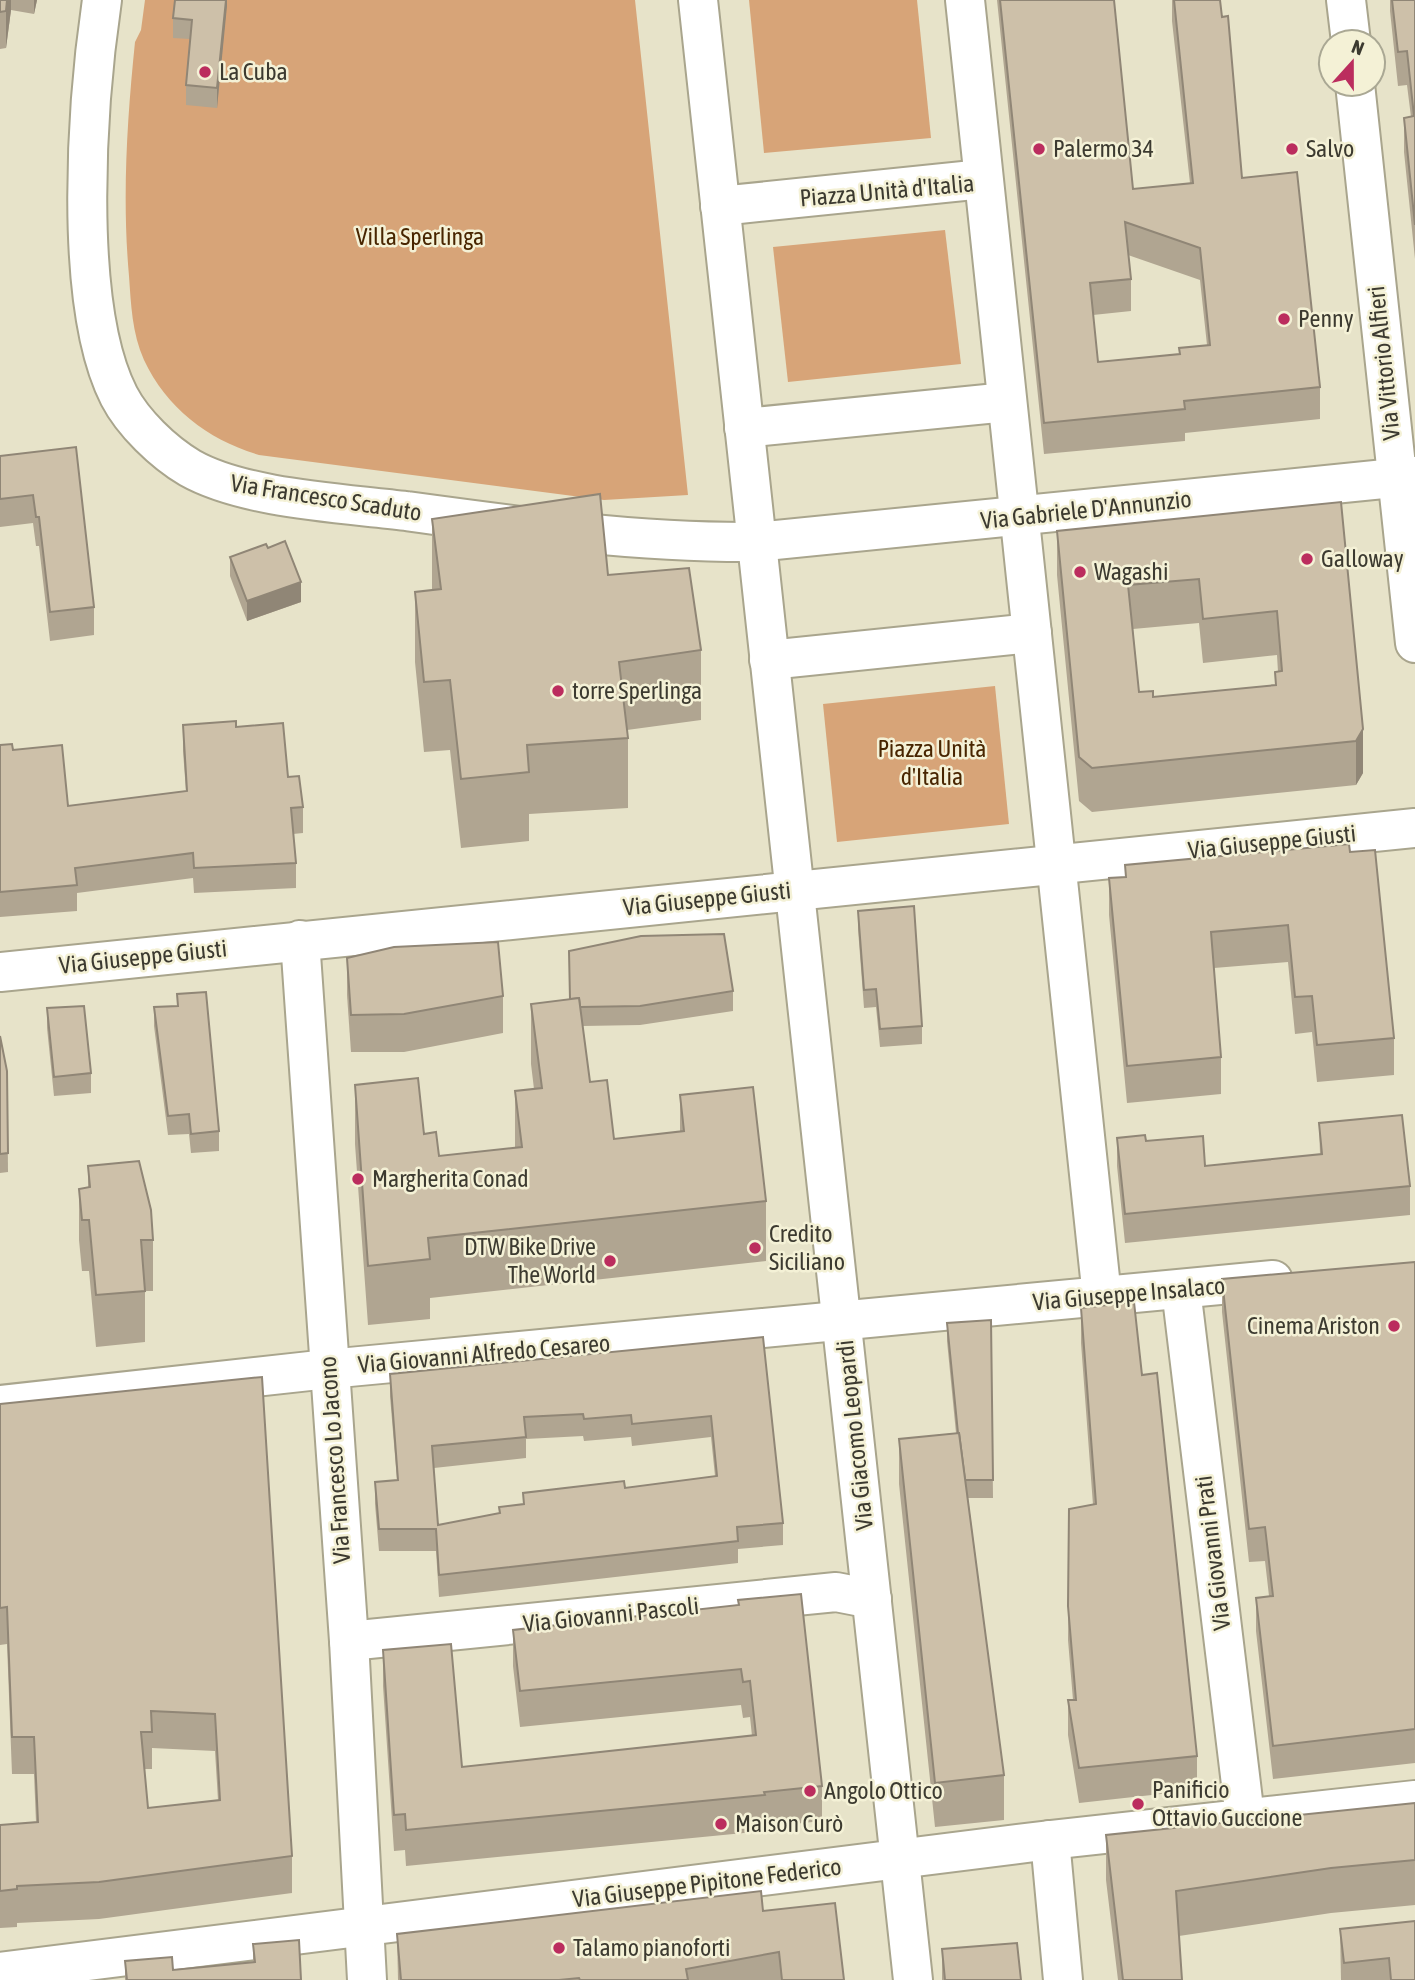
<svg xmlns="http://www.w3.org/2000/svg" width="1415" height="1980" viewBox="0 0 1415 1980" font-family="'Asap Condensed',sans-serif">
  <rect width="100%" height="100%" fill="#e7e3c9"/>
  <g fill="#d7a478">
    <path d="M145 0H635L688 495 604 500 259 455C209 440 167 409 144 360 132 333 131 304 129 276 122 198 127 120 135 42L141 30Z"/>
    <polygon points="749,0 917,0 931,138 764,153"/>
    <polygon points="945,230 961,364 788,382 773,247"/>
    <polygon points="995,686 1009,824 837,842 823,704"/>
  </g>
  <g fill="none" stroke-linecap="round" stroke-linejoin="round">
    <g stroke="#a9a58d" stroke-width="42">
      <g id="minor">
        <path d="M102 0C87 101 72 304 119 396 133 423 163 452 190 468 245 499 343 503 406 511 523 527 639 543 756 542L1415 476"/>
        <polyline points="698,0 913,1980"/>
        <polyline points="965,0 1102,1297"/>
        <polyline points="1346,0 1351,42"/>
        <polyline points="1355,84 1415,643"/>
        <polyline points="720,206 983,179"/>
        <polyline points="744,428 1007,402"/>
        <polyline points="769,660 1032,633"/>
        <polyline points="300,940 349,1641 367,1980"/>
        <polyline points="0,972 1415,828"/>
        <polyline points="1181,1289 1245,1817"/>
        <polyline points="0,1405 328,1369 1273,1280"/>
        <polyline points="349,1641 836,1592 872,1599"/>
        <polyline points="1050,1840 1063,1980"/>
        <polyline points="0,1972 1050,1840 1415,1800"/>
      </g>
    </g>
    <use href="#minor" stroke="#fff" stroke-width="38"/>
  </g>
  <g fill="#b0a591" fill-rule="evenodd">
    <polygon points="0,0 37,0 34,14 11,10 6,48 0,49"/>
    <polygon points="227,0 217,108 186,105 186,85 190,39 173,38 173,18"/>
    <path d="M997 0H1114L1133 189 1190 183 1172 21V0H1220L1242 178 1320 387V419L1185 433V441L1044 454ZM1128 255 1200 280 1207 345 1179 348V354L1098 362 1093 315 1131 311V279Z"/>
    <polygon points="1390,0 1415,0 1415,259 1404,152 1404,118 1411,117 1407,85 1398,86 1390,11"/>
    <polygon points="76,447 94,607 94,635 50,641 39,546 36,546 33,523 0,527 0,456"/>
    <path d="M1341 502 1363 773 1356 785 1092 812 1079 801 1057 575V531ZM1199 623 1203 663 1277 655 1278 672H1275V685L1153 697 1139 692 1133 629Z"/>
    <polygon points="432,519 608,575 701,650 701,720 627,730 628,738 628,808 529,814 529,841 461,848 450,750 424,752 415,662 415,592 432,590"/>
    <polygon points="268,548 301,602 247,621 230,576 230,557"/>
    <polygon points="183,725 236,727 288,777 303,807 303,833 293,834 296,863 296,888 194,893 193,878 77,893 77,911 0,917 0,745 13,750 68,806 186,791 183,751"/>
    <polygon points="1350,852 1394,1038 1394,1075 1317,1082 1312,1032 1295,1034 1288,962 1214,968 1221,1057 1221,1094 1127,1103 1109,915 1109,878 1125,877 1125,865"/>
    <polygon points="858,911 922,1026 922,1044 880,1047 876,1007 864,1008 858,929"/>
    <polygon points="569,951 733,991 733,1011 640,1025 583,1026 590,1082 614,1139 680,1132 680,1095 766,1201 766,1261 430,1298 430,1319 368,1325 355,1144 355,1085 424,1134 439,1156 515,1148 515,1091 534,1089 531,1064 531,1004 570,999"/>
    <polygon points="347,958 503,996 503,1033 404,1052 351,1052 347,995"/>
    <polygon points="177,994 219,1131 219,1151 191,1153 189,1134 168,1135 154,1026 154,1007 177,1006"/>
    <polygon points="47,1008 91,1073 91,1093 54,1096 47,1028"/>
    <polygon points="0,1036 7,1071 8,1172 0,1173"/>
    <polygon points="1319,1123 1410,1186 1410,1215 1125,1243 1117,1166 1117,1138 1146,1141 1205,1166 1320,1154"/>
    <polygon points="88,1166 153,1240 153,1291 145,1291 145,1342 96,1347 89,1271 82,1271 79,1240 79,1189 88,1188"/>
    <polygon points="1415,1262 1415,1763 1273,1779 1256,1631 1256,1598 1269,1596 1265,1561 1249,1562 1222,1312 1222,1279"/>
    <polygon points="1081,1308 1142,1375 1197,1756 1197,1790 1079,1803 1068,1735 1068,1700 1073,1700 1068,1640 1069,1509 1093,1505 1081,1343"/>
    <polygon points="991,1320 993,1498 968,1498 1004,1775 1004,1820 935,1827 899,1484 899,1439 956,1433 947,1341 947,1323"/>
    <path d="M763 1337 783 1523V1545L738 1549V1563L439 1597 436 1551H379L375 1504V1482L397 1480 390 1396V1374ZM583 1436 584 1441 631 1437 632 1446 711 1437 715 1476 625 1488 523 1493V1504L499 1507V1513L438 1525 434 1468 526 1458V1439Z"/>
    <path d="M262 1377 292 1856V1893L99 1919 17 1923V1927L0 1928V1825L36 1822 34 1774H12L7 1644 0 1645V1404ZM152 1748 215 1751 218 1800 148 1808 144 1769H152Z"/>
    <polygon points="738,1600 822,1786 822,1821 765,1827 765,1831 406,1866 405,1850 394,1851 383,1686 383,1650 462,1767 752,1736 750,1717 743,1718 741,1705 520,1727 513,1666 513,1630 738,1605"/>
    <polygon points="1415,1803 1415,1905 1331,1913 1179,1936 1182,1980 1118,1980 1106,1880 1106,1835"/>
    <polygon points="763,1911 844,1980 398,1980 397,1934"/>
    <polygon points="1415,1921 1415,1980 1341,1980 1340,1929"/>
    <polygon points="253,1944 301,1980 125,1980 125,1961 173,1970 253,1962"/>
    <polygon points="942,1949 1021,1980 942,1980"/>
  </g>
  <g fill="#908676">
    <polygon points="7,0 11,0 11,10 6,48 6,11"/>
    <polygon points="34,0 37,0 34,14"/>
    <polygon points="226,0 227,0 227,6 217,108 217,88"/>
    <polygon points="301,582 301,602 247,621 247,601"/>
    <polygon points="1363,729 1363,773 1356,785 1356,741"/>
  </g>
  <g fill="#cdc0a9" stroke="#908676" stroke-width="2" fill-rule="evenodd">
    <polygon points="0,0 7,0 6,11 0,12"/>
    <polygon points="175,0 226,0 217,88 186,85 192,20 173,18"/>
    <path d="M1000 0H1114L1133 189 1193 183 1174 0H1220L1222 17 1228 16 1242 178 1297 172 1320 387 1184 401 1185 409 1044 423ZM1125 222 1200 248 1210 345 1179 348 1180 354 1098 362 1090 283 1131 279Z"/>
    <polygon points="1392,0 1415,0 1415,225 1404,118 1414,116 1407,51 1398,52"/>
    <polygon points="76,447 94,607 50,612 39,517 36,517 33,495 0,499 0,456"/>
    <polygon points="600,494 608,575 689,568 701,650 619,662 628,738 527,745 529,772 461,779 450,680 424,682 415,592 441,589 432,519"/>
    <path d="M1341 502 1363 729 1356 741 1092 768 1079 757 1057 531ZM1199 579 1203 619 1277 611 1282 671 1275 672 1276 685 1153 697V691L1139 692 1128 585Z"/>
    <polygon points="285,541 301,582 247,601 230,557 266,544 268,548"/>
    <polygon points="236,721 236,727 283,723 288,777 299,776 303,807 291,808 296,863 194,868 193,853 75,868 77,885 0,892 0,745 12,744 13,750 62,745 68,806 187,791 183,725"/>
    <polygon points="1349,844 1350,852 1375,850 1394,1038 1317,1045 1312,996 1295,997 1288,925 1211,932 1221,1057 1127,1066 1109,878 1126,877 1125,865"/>
    <polygon points="914,906 922,1026 880,1029 876,989 864,990 858,911"/>
    <polygon points="724,934 733,991 640,1006 580,1007 579,998 570,999 569,951 641,936"/>
    <polygon points="498,942 503,996 404,1014 351,1015 347,958 394,947"/>
    <polygon points="206,992 219,1131 191,1134 189,1114 168,1116 154,1007 178,1006 177,994"/>
    <polygon points="579,998 590,1082 607,1080 614,1139 684,1131 680,1095 753,1087 766,1201 428,1238 430,1259 368,1266 355,1085 418,1078 424,1134 436,1132 439,1156 522,1147 515,1091 542,1088 531,1004"/>
    <polygon points="84,1006 91,1073 54,1077 47,1008"/>
    <polygon points="0,1036 7,1071 8,1153 0,1154"/>
    <polygon points="1402,1115 1410,1186 1125,1214 1117,1138 1145,1135 1146,1141 1203,1136 1205,1166 1322,1154 1319,1123"/>
    <polygon points="139,1161 151,1210 153,1240 141,1240 145,1291 96,1295 89,1220 82,1220 79,1189 90,1187 88,1166"/>
    <polygon points="1415,1262 1415,1729 1273,1746 1256,1598 1273,1596 1265,1527 1249,1529 1222,1279"/>
    <polygon points="1134,1302 1142,1375 1157,1373 1197,1756 1079,1768 1068,1700 1076,1700 1068,1606 1069,1509 1096,1504 1081,1308"/>
    <polygon points="991,1320 993,1480 965,1480 959,1433 958,1433 947,1323"/>
    <path d="M763 1337 783 1523 737 1527 738 1541 439 1575 436 1529H379L375 1482 398 1480 390 1374ZM583 1414 584 1419 631 1415 632 1424 711 1416 717 1476 625 1488 624 1481 523 1493 524 1504 499 1507 500 1513 438 1525 432 1446 526 1437 524 1417Z"/>
    <path d="M262 1377 292 1856 99 1882 17 1886V1889L0 1891V1825L38 1822 34 1737H12L7 1607 0 1608V1404ZM151 1711 215 1714 220 1800 148 1808 141 1732H152Z"/>
    <polygon points="959,1433 1004,1775 935,1783 899,1439"/>
    <polygon points="801,1594 822,1786 764,1792 765,1795 406,1830 405,1814 394,1815 383,1650 451,1644 462,1767 756,1735 750,1681 743,1682 741,1669 520,1691 513,1630 739,1605 738,1600"/>
    <polygon points="1415,1803 1415,1860 1331,1868 1176,1891 1182,1980 1123,1980 1106,1835"/>
    <polygon points="761,1891 763,1911 835,1903 844,1980 782,1980 779,1952 686,1969 688,1980 580,1980 579,1978 559,1980 401,1980 397,1934"/>
    <polygon points="1415,1921 1415,1980 1391,1980 1389,1958 1344,1963 1340,1929"/>
    <polygon points="299,1940 301,1980 127,1980 125,1961 172,1957 173,1970 255,1962 253,1944"/>
    <polygon points="1017,1943 1021,1980 945,1980 942,1949"/>
  </g>
  <g fill="#bb2d5e" stroke="#f4f1d6" stroke-width="2.5">
    <circle cx="205" cy="72" r="7"/>
    <circle cx="1039" cy="149" r="7"/>
    <circle cx="1292" cy="149" r="7"/>
    <circle cx="1284" cy="319" r="7"/>
    <circle cx="1307" cy="559" r="7"/>
    <circle cx="1080" cy="572" r="7"/>
    <circle cx="558" cy="691" r="7"/>
    <circle cx="358" cy="1179" r="7"/>
    <circle cx="755" cy="1248" r="7"/>
    <circle cx="610" cy="1261" r="7"/>
    <circle cx="1394" cy="1326" r="7"/>
    <circle cx="810" cy="1791" r="7"/>
    <circle cx="1138" cy="1804" r="7"/>
    <circle cx="721" cy="1824" r="7"/>
    <circle cx="559" cy="1948" r="7"/>
  </g>
  <g text-anchor="middle" stroke-width="5" stroke-linejoin="round" paint-order="stroke">
    <g font-size="24" fill="#3c3a30" stroke="#f4f1d6" text-anchor="start">
      <text x="219" y="80">La Cuba</text>
      <text x="1053" y="157">Palermo 34</text>
      <text x="1306" y="157">Salvo</text>
      <text x="1298" y="327">Penny</text>
      <text x="1321" y="567">Galloway</text>
      <text x="1094" y="580">Wagashi</text>
      <text x="572" y="699">torre Sperlinga</text>
      <text x="372" y="1187">Margherita Conad</text>
      <text x="769" y="1242">Credito<tspan x="769" dy="28">Siciliano</tspan></text>
      <text x="596" y="1255" text-anchor="end">DTW Bike Drive<tspan x="596" dy="28">The World</tspan></text>
      <text x="1380" y="1334" text-anchor="end">Cinema Ariston</text>
      <text x="1152" y="1798">Panificio<tspan x="1152" dy="28">Ottavio Guccione</tspan></text>
      <text x="824" y="1799">Angolo Ottico</text>
      <text x="735" y="1832">Maison Curò</text>
      <text x="573" y="1956">Talamo pianoforti</text>
    </g>
    <g font-size="24" fill="#3c3a30" stroke="#f4f1d6">
      <text transform="translate(887 191) rotate(-5)" y="8">Piazza Unità d'Italia</text>
      <text transform="translate(1384 363) rotate(-96)" y="8">Via Vittorio Alfieri</text>
      <text transform="translate(326 498) rotate(9)" y="8">Via Francesco Scaduto</text>
      <text transform="translate(1086 510) rotate(-6)" y="8">Via Gabriele D'Annunzio</text>
      <text transform="translate(1272 842) rotate(-6)" y="8">Via Giuseppe Giusti</text>
      <text transform="translate(707 899) rotate(-6)" y="8">Via Giuseppe Giusti</text>
      <text transform="translate(143 957) rotate(-6)" y="8">Via Giuseppe Giusti</text>
      <text transform="translate(1129 1294) rotate(-5)" y="8">Via Giuseppe Insalaco</text>
      <text transform="translate(484 1354) rotate(-5)" y="8">Via Giovanni Alfredo Cesareo</text>
      <text transform="translate(855 1435) rotate(-96)" y="8">Via Giacomo Leopardi</text>
      <text transform="translate(335 1460) rotate(-94)" y="8">Via Francesco Lo Jacono</text>
      <text transform="translate(1213 1553) rotate(-97)" y="8">Via Giovanni Prati</text>
      <text transform="translate(611 1615) rotate(-6)" y="8">Via Giovanni Pascoli</text>
      <text transform="translate(707 1883) rotate(-7)" y="8">Via Giuseppe Pipitone Federico</text>
    </g>
    <g font-size="24" fill="#482500" stroke="#f4f1d6">
      <text x="420" y="245">Villa Sperlinga</text>
      <text x="932" y="757">Piazza Unità<tspan x="932" dy="28">d'Italia</tspan></text>
    </g>
  </g>
  <g transform="translate(1352 63) rotate(21)"><circle r="33" fill="#f4f1d6" stroke="#aaa894" stroke-width="2"/>
  <path d="M0-5L12 26L0 18L-12 26Z" fill="#bb2d5e"/>
  <text y="-10" font-size="19" font-weight="bold" text-anchor="middle" fill="#3c3a30">N</text>
  </g>
</svg>
